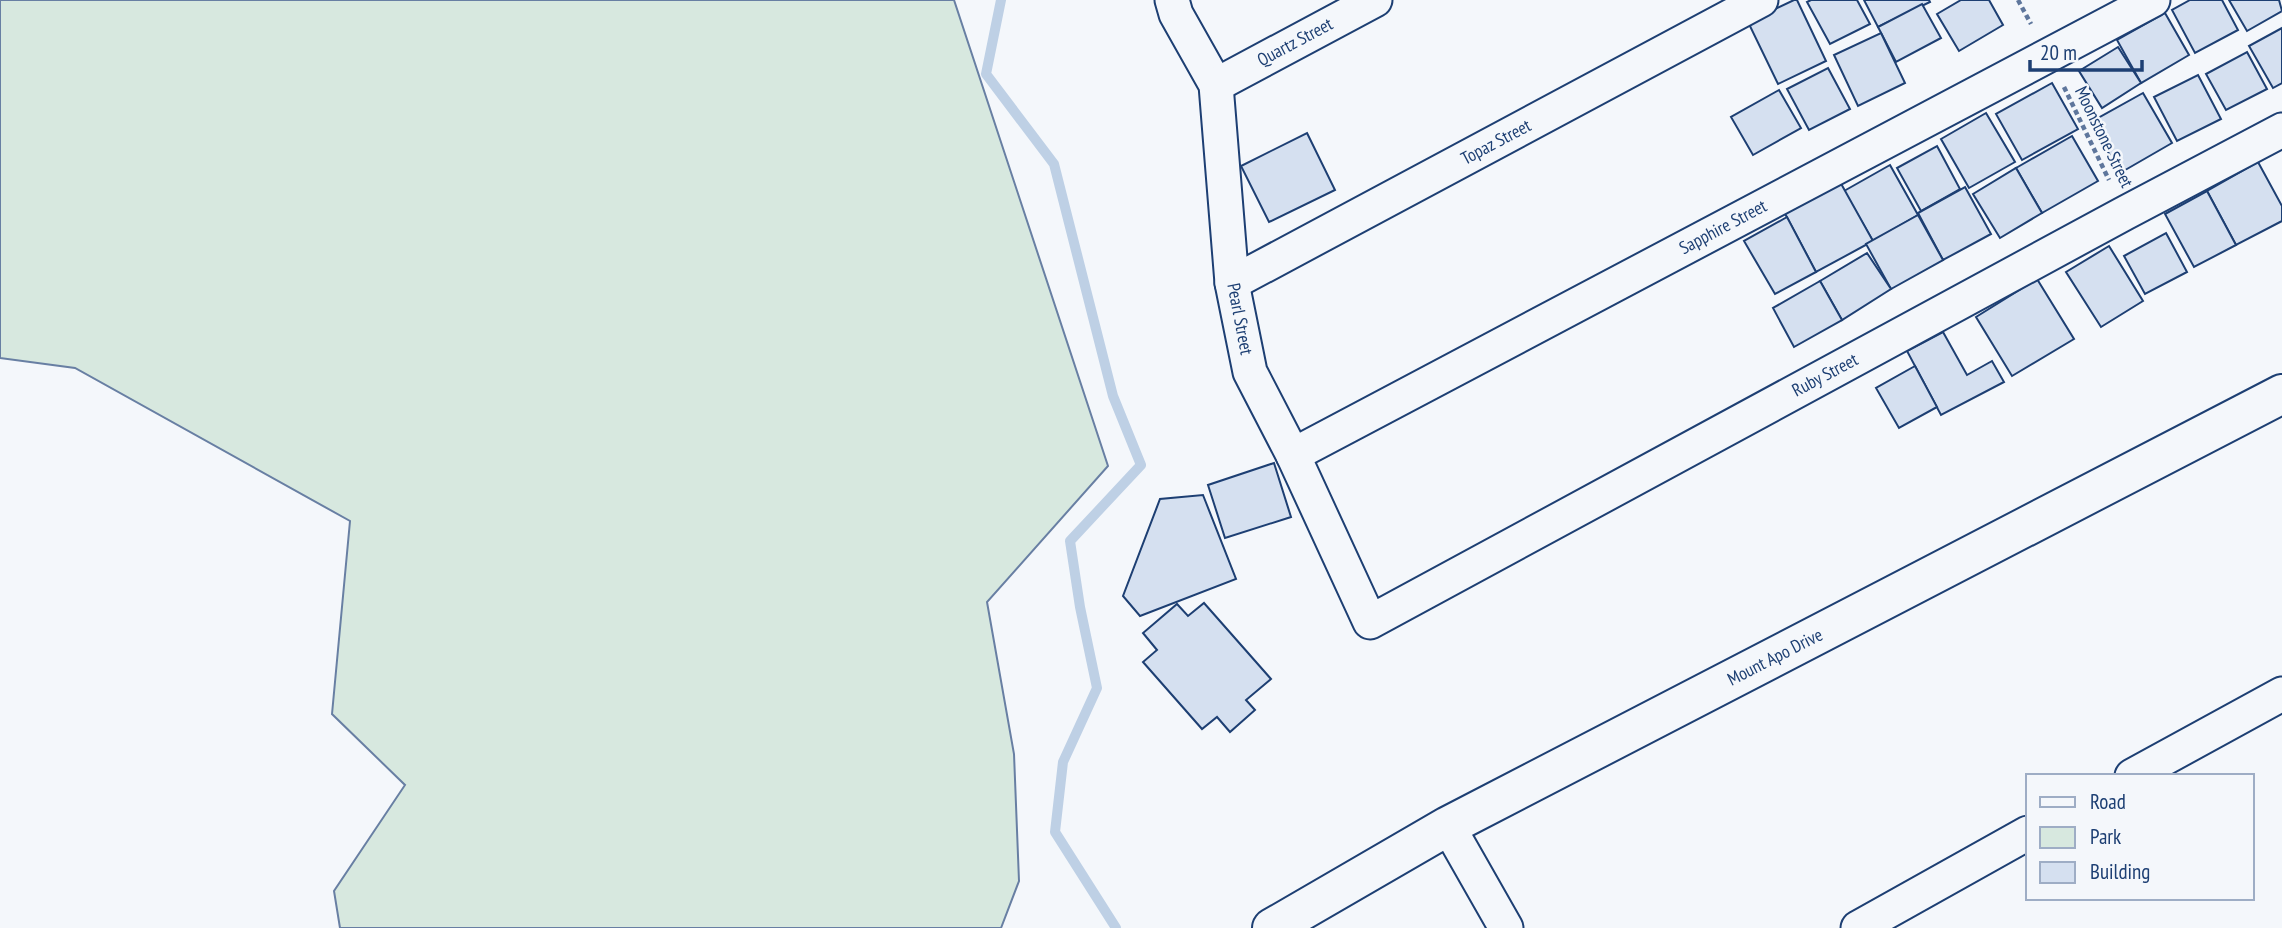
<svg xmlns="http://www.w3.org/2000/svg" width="2282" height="928" viewBox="0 0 2282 928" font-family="'PT Sans Narrow',sans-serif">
  <rect width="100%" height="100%" fill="#f4f7fb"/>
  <polygon fill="#d7e8df" stroke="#687fa3" stroke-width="2" points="0,0 954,0 1108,466 987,602 1014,754 1019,881 1001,928 340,928 334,891 405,785 332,714 350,521 75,368 0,358"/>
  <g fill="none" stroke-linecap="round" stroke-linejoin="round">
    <polyline stroke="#bed0e5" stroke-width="10" points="1001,0 986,74 1054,164 1113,396 1141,465 1070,541 1080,607 1097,688 1063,762 1055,832 1116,928"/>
  </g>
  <g fill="#d5e0f0" stroke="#1d3f73" stroke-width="2">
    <polygon points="1794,0 1797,0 1826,61 1778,84 1748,22"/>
    <polygon points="1811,0 1857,0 1870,24 1830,44 1807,2"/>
    <polygon points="1864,0 1929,0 1930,2 1878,27"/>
    <polygon points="1961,0 1989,0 2003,25 1959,51 1937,14"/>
    <polygon points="2190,0 2222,0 2238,30 2195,53 2172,10"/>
    <polygon points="2229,0 2279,0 2282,11 2247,31"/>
    <polygon points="1922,4 1941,38 1896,62 1878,27"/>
    <polygon points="2165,13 2189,55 2141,83 2117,40"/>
    <polygon points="2282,28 2282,83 2273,88 2249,46"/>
    <polygon points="1881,33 1905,83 1858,106 1834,55"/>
    <polygon points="2118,47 2141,83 2102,108 2079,71"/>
    <polygon points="2247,52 2267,89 2226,110 2206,74"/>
    <polygon points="1828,68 1850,109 1809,130 1787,89"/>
    <polygon points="2198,75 2221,119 2177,141 2154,97"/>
    <polygon points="2052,83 2078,129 2022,160 1996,114"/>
    <polygon points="1779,90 1801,128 1753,155 1731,117"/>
    <polygon points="2143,93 2172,143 2120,173 2091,122"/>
    <polygon points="1986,113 2015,162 1969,188 1941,139"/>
    <polygon points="1307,133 1335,190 1269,222 1241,166"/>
    <polygon points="2072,136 2098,181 2042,213 2016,168"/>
    <polygon points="1937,146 1960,189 1921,211 1897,168"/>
    <polygon points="2258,162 2282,206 2282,221 2236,245 2207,191"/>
    <polygon points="1890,165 1918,215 1873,241 1844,191"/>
    <polygon points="2016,168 2042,213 2000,238 1973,194"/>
    <polygon points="1839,180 1873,241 1816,272 1783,210"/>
    <polygon points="1965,187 1991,234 1943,260 1918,213"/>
    <polygon points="2207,191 2236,245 2194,267 2165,214"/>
    <polygon points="1918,215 1943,260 1891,289 1866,244"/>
    <polygon points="1787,217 1816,272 1775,294 1744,241"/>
    <polygon points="2166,233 2187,272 2145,294 2124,256"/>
    <polygon points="2109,246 2143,301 2101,327 2066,272"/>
    <polygon points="1867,253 1891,289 1842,320 1820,281"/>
    <polygon points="2037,279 2074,339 2012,376 1976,317"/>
    <polygon points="1820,281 1842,320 1794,347 1773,308"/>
    <polygon points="1943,332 1967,375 1992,361 2004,382 1941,415 1907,351"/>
    <polygon points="1915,366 1937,407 1899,428 1876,388"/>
    <polygon points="1274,463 1291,517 1225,538 1208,485"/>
    <polygon points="1203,495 1236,579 1140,616 1123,596 1160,499"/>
    <polygon points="1204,603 1271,679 1246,700 1255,710 1230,732 1217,717 1202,729 1143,662 1157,650 1143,633 1177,604 1188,616"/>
  </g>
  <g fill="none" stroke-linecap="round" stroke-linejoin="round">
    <g stroke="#1d3f73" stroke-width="37">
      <g id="minor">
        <polyline points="1172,0 1176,14 1216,85 1232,283 1250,372 1293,455 1370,622 2125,213 2282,130"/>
        <polyline points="1216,85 1375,0"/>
        <polyline points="1232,283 1761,0"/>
        <polyline points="1293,455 2153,0"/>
        <polyline points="2132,776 2282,694"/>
        <polyline points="1448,826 1506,928"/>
        <polyline points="1858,928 2028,833"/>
      </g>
    </g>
    <g stroke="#1d3f73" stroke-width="42">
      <polyline id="tertiary" points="1272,928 1448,826 2282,394"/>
    </g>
    <g stroke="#5e769c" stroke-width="4.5" stroke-dasharray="5 3.5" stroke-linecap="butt">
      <polyline points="2018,0 2031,24"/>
      <polyline points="2064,87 2109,180"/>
    </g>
    <use href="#minor" stroke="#f4f7fb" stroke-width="33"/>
    <use href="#tertiary" stroke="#f4f7fb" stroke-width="38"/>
  </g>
  <g text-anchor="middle" stroke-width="5" stroke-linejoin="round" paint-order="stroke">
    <g font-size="18" fill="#1d3f73" stroke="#f4f7fb">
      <text transform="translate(1295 42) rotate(-28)" y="6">Quartz Street</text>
      <text transform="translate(2104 137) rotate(64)" y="6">Moonstone Street</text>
      <text transform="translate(1496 142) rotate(-28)" y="6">Topaz Street</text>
      <text transform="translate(1723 227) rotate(-28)" y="6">Sapphire Street</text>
      <text transform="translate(1240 319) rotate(79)" y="6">Pearl Street</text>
      <text transform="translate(1825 375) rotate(-28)" y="6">Ruby Street</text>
      <text transform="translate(1775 657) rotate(-27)" y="6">Mount Apo Drive</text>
    </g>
  </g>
  <rect x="2026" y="774" width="228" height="126" fill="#f4f7fb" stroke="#9eadc5" stroke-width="2"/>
  <rect x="2040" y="797" width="35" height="10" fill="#f4f7fb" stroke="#9eadc5" stroke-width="2"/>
  <text x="2090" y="809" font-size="21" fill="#1d3f73">Road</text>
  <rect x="2040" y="827" width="35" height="21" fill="#d7e8df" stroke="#9eadc5" stroke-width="2"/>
  <text x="2090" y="844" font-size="21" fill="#1d3f73">Park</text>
  <rect x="2040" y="862" width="35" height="21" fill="#d5e0f0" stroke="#9eadc5" stroke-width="2"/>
  <text x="2090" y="879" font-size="21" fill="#1d3f73">Building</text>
  <path d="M2030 60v10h112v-10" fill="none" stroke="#1d3f73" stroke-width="3.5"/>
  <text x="2040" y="60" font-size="21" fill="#1d3f73" stroke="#f4f7fb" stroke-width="5" paint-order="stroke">20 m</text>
</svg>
